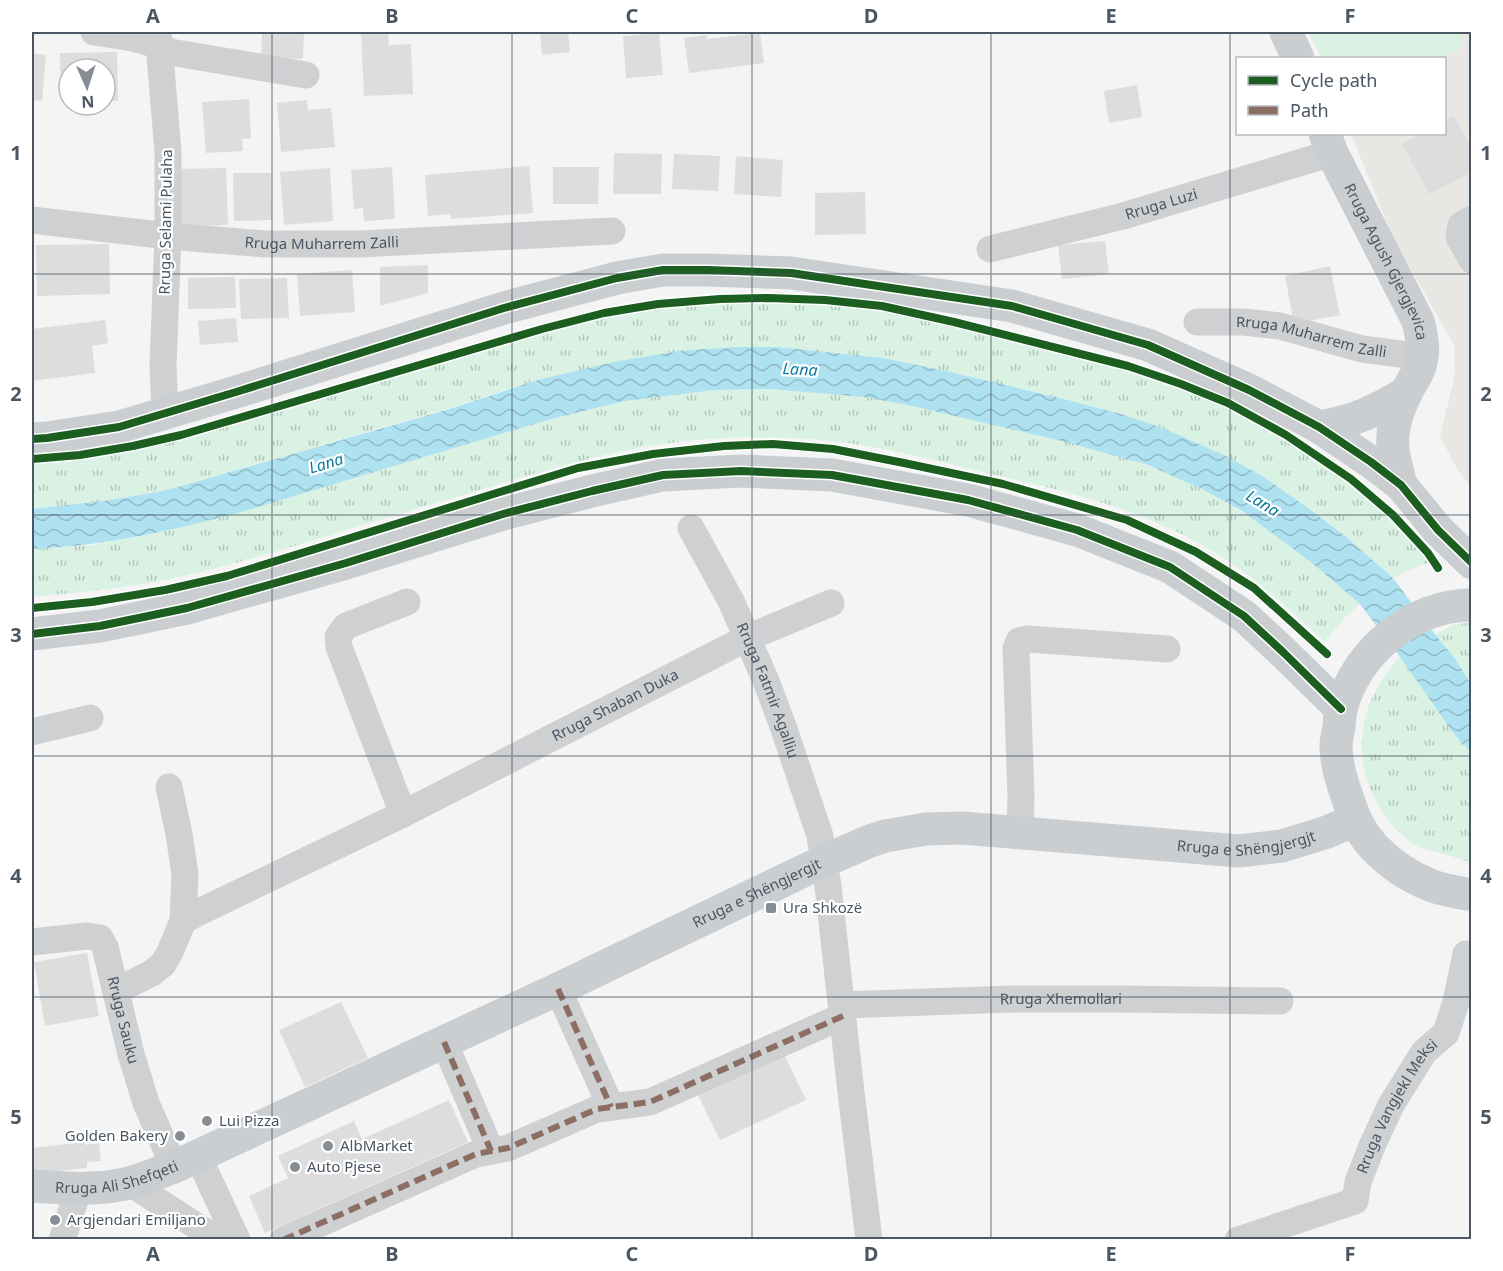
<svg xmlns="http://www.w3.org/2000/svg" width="1503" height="1271" viewBox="0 0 1503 1271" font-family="'Noto Sans',sans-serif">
  <defs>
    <pattern id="grass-tufts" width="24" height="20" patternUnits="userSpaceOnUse" patternTransform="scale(1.5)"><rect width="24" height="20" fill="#d9f2e3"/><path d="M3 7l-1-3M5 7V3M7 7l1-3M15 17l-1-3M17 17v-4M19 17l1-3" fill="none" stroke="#b2c7bb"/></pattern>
    <pattern id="water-waves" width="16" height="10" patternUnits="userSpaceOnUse" patternTransform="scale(1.5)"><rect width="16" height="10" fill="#aee2f0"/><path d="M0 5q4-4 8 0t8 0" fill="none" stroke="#90bac6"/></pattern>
  </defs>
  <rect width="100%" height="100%" fill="#f4f4f4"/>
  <polygon fill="#e8e7e3" points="1458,32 1471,32 1471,486 1457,469 1440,436 1455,375 1454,345 1393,238 1351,134 1444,134 1444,58 1464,45"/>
  <g fill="url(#grass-tufts)">
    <path d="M773 302C817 303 861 307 904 315 941 322 978 332 1014 341 1064 353 1114 364 1163 381 1238 407 1310 448 1370 500 1391 520 1413 538 1428 563L1414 568 1393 578 1345 536 1312 511 1264 477 1226 456 1163 428 1121 414 1068 400 946 371 883 358 778 347 538 380 446 409 163 491 104 501 32 509V463L85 458 132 451 178 441 251 417 571 324 637 311 682 305Z"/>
    <path d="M771 389C802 391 834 392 866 397 919 406 973 419 1026 432 1087 447 1151 462 1207 492 1263 521 1313 561 1360 604L1345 617 1325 642C1293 613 1262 583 1225 559 1156 513 1075 493 995 475 946 463 897 450 848 443 803 437 756 436 711 439 637 443 567 464 497 485 453 498 409 511 366 524 297 545 225 569 154 582 113 589 72 593 32 597V549L92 545 166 531 245 511 551 419 625 401 715 390Z"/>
    <polygon points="1471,622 1471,684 1456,660 1435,634 1453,625"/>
    <path d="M1400 657 1454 734 1471 752V863C1460 859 1449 855 1437 852 1430 850 1421 849 1415 845 1373 817 1351 760 1367 711 1373 691 1386 673 1400 657Z"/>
  </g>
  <polygon fill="#d9f2e3" points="1308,32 1458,32 1464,45 1444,58 1322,58"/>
  <path fill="url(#water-waves)" d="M734 347H778L883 358 946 371 1068 400 1121 414 1163 428 1226 456 1264 477 1312 511 1345 536 1393 578 1435 634 1456 660 1471 684V752L1454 734 1400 657 1360 604 1312 563 1242 511 1204 490 1148 465 1066 442 908 405 864 397 770 389 715 390 625 401 551 419 245 511C175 530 104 546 32 549V509L104 501 163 491 446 410 538 380 614 362 679 351Z"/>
  <g fill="#ddddde">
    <polygon points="262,32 304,32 303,59 261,57"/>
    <polygon points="361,32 388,32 389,45 411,44 413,94 364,96"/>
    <polygon points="540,32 568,32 570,52 542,55"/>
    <polygon points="659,33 663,75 626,78 623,36"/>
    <polygon points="760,33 764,63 689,73 684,38 707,35 707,39"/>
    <polygon points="117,52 118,101 105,101 105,69 69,69 69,101 61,101 60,53"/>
    <polygon points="32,53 46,55 42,101 32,100"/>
    <polygon points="1137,85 1142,117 1109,123 1104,91"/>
    <polygon points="249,99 251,138 242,139 243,151 206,153 202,102"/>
    <polygon points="307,100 308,110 331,108 335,147 281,152 277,103"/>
    <polygon points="1454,116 1472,149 1472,172 1429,194 1402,144 1421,134 1444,134 1444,121"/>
    <polygon points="614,153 662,154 661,194 613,194"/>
    <polygon points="674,154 720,156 718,191 672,189"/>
    <polygon points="736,156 783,160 781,197 734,194"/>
    <polygon points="529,166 533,213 451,219 450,214 428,216 425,175"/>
    <polygon points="392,167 395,219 364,221 363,208 354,209 351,170"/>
    <polygon points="553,167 599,167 598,204 553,204"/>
    <polygon points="226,168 228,225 177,227 175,169"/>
    <polygon points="330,168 333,221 284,225 280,172"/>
    <polygon points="233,173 271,173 272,220 234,221"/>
    <polygon points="865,192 866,234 815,235 815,193"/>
    <polygon points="1105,241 1109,274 1062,279 1058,245"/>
    <polygon points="109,244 110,294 37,296 36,245"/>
    <polygon points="428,265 428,293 380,306 380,267"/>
    <polygon points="1330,266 1340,315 1294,324 1285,276"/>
    <polygon points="352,270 355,312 300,316 297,274"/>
    <polygon points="235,277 236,308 188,309 188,278"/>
    <polygon points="287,278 289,318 241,319 239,279"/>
    <polygon points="236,318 238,342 200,345 198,321"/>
    <polygon points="105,320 108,343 92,346 95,373 32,381 32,329"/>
    <polygon points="87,953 99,1016 45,1026 34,962"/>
    <polygon points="341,1002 368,1058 305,1087 279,1030"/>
    <polygon points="783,1052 806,1100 720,1140 697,1093"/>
    <polygon points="449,1100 468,1142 265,1233 249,1196 288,1178 278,1156 354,1121 362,1139"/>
    <polygon points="85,1142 86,1145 99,1143 101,1161 87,1162 87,1168 32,1174 32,1148"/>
  </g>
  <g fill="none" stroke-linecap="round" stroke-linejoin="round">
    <g stroke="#ced0d2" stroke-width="27">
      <path d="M94 32C120 36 147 38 170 52L306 75"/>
      <polyline points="158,32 168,152 168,236 163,366 165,413"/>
      <polyline points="1472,219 1461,225 1459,237 1472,260"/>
      <path id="s1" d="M32 220 168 236 265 244H360L612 231"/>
      <path id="s2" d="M990 249 1123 216 1332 153"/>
      <path id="s3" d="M1197 322H1244L1280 326 1362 349 1423 357"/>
      <path id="s4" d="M691 528 731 601 766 681 784 729 820 836 828 886 851 1092 869 1240"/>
      <polyline points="32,732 90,718"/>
      <polyline points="169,787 179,834 185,874 183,921"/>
      <polyline points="403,814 339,647 338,637 346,626 407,602"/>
      <polyline points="1020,833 1021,798 1016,649 1019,641 1028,639 1167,649"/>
      <path id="s5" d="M32 942 87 936 100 938 105 947 131 1054 146 1103 174 1167"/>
      <polyline points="558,989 611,1107"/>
      <path id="s6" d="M116 991 152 973 163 964 170 952 183 921 195 914 403 814 747 638 831 603"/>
      <path id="s7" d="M842 1005 1012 999H1120L1280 1001"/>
      <polyline points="444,1042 491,1151"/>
      <polyline points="198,1156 237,1240"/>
      <polyline points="130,1183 218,1240"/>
      <polyline points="62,1240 79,1188"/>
      <polyline points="283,1240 476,1154 508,1148 597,1109 650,1102 843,1016"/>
      <path id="s8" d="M1238 1240 1355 1201 1358 1182 1372 1146 1391 1105 1424 1052 1446 1033 1456 1002 1466 954 1472 955"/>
    </g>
    <g stroke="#caced1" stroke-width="33">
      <polyline points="1286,32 1298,58"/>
      <path id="s9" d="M1325 134 1332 153 1418 321C1421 333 1424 346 1422 358 1420 371 1413 380 1407 391 1400 405 1394 420 1393 435 1391 452 1397 469 1401 485"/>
      <path d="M1319 427C1354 421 1376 411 1406 393"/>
      <polyline points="32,439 47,438 119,427 236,392 504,308 617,278 663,270 708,270 791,273 1012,306 1148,345 1249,390 1304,419 1319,427 1371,462 1401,485 1438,530 1472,563"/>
      <path d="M1472 605C1412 605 1356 652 1341 709 1340 715 1339 722 1339 727 1338 733 1336 740 1336 746 1336 762 1342 783 1348 799 1354 818 1360 832 1374 847 1389 863 1410 877 1430 885 1441 890 1454 891 1466 894H1472"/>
      <polyline points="32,634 100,626 187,608 346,563 503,514 592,491 663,475 741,471 832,475 968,500 1077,530 1170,567 1244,616 1284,653 1341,709"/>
      <path id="s10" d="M32 1186C64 1188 98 1191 129 1183 144 1179 159 1172 174 1167L558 989 824 861 870 841 885 836 926 829 962 828 1239 851 1282 846 1327 832 1355 820"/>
    </g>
    <g stroke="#8d6e63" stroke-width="6" stroke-dasharray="12 6" stroke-linecap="butt">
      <polyline points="558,989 611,1107"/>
      <polyline points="444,1042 491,1151"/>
      <polyline points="283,1240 476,1154 508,1148 597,1109 650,1102 843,1016"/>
    </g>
    <g stroke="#fff" stroke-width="11">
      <g id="cycleway">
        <polyline points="32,439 47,438 119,427 236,392 504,308 617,278 663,270 708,270 791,273 1012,306 1148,345 1249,390 1304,419 1319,427 1371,462 1401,485 1438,530 1472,563"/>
        <polyline points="32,459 80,455 133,446 181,435 542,329 604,313 658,304 720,299 768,298 825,300 882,306 954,322 1128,366 1181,384 1228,403 1286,435 1351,479 1393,515 1428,553 1438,568"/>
        <polyline points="32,608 92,602 165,590 227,576 578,468 653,454 724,446 773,444 833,449 904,463 1003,484 1127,520 1196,552 1254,588 1327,654"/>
        <polyline points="32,634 100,626 187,608 346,563 503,514 592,491 663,475 741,471 832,475 968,500 1077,530 1170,567 1244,616 1284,653 1341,709"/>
      </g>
    </g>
    <use href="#cycleway" stroke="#1b5e20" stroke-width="8"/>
  </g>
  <path fill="none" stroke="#4a5661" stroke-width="1.5" stroke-opacity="0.55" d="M272 32V1240M512 32V1240M752 32V1240M991 32V1240M1230 32V1240M32 274H1472M32 515H1472M32 756H1472M32 997H1472"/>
  <g fill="#868d94" stroke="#fff" stroke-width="2">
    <rect x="765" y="902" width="12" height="12" rx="3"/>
    <circle cx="207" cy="1121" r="6"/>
    <circle cx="180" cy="1136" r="6"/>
    <circle cx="328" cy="1146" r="6"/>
    <circle cx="295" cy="1167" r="6"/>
    <circle cx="55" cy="1220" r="6"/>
  </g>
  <g text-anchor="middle" stroke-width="4.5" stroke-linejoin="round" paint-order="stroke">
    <g font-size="15" fill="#4a5661" stroke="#fff">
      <text dy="5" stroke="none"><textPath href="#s2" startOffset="177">Rruga Luzi</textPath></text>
      <text transform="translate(166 222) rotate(-89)" y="5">Rruga Selami Pulaha</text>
      <text dy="5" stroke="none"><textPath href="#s1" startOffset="291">Rruga Muharrem Zalli</textPath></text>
      <text dy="5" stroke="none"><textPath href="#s9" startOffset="142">Rruga Agush Gjergjevica</textPath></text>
      <text dy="5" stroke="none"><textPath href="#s3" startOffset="116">Rruga Muharrem Zalli</textPath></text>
      <text dy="5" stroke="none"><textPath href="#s4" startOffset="180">Rruga Fatmir Agalliu</textPath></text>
      <text dy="5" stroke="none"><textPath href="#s6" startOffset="585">Rruga Shaban Duka</textPath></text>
      <text dy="5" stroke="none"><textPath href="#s10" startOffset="1293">Rruga e Shëngjergjt</textPath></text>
      <text dy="5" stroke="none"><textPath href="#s10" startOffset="789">Rruga e Shëngjergjt</textPath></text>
      <text dy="5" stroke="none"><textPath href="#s7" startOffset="219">Rruga Xhemollari</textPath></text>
      <text dy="5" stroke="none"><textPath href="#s5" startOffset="154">Rruga Sauku</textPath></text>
      <text dy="5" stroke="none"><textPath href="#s8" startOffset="228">Rruga Vangjekl Meksi</textPath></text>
      <text dy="5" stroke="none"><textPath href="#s10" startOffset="86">Rruga Ali Shefqeti</textPath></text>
    </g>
    <g font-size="15" fill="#4a5661" stroke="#fff" text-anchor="start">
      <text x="783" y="913">Ura Shkozë</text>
      <text x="219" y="1126">Lui Pizza</text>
      <text x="168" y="1141" text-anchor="end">Golden Bakery</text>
      <text x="340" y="1151">AlbMarket</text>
      <text x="307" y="1172">Auto Pjese</text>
      <text x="67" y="1225">Argjendari Emiljano</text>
    </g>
    <g font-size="16" font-style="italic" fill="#0c7c9b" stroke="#fff">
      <text transform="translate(800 369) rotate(3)" y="6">Lana</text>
      <text transform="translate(326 463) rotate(-17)" y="6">Lana</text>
      <text transform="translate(1263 503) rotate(31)" y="6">Lana</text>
    </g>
  </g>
  <rect width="1503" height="1271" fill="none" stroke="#ffffff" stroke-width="66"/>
  <rect x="1236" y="57" width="210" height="78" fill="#ffffff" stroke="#b7bbc0" stroke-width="1.5"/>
  <rect x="1248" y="76" width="30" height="9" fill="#1b5e20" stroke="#b7bbc0" stroke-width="1.5"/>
  <text x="1290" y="87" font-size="18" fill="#4a5661">Cycle path</text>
  <rect x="1248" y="106" width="30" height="9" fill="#8d6e63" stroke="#b7bbc0" stroke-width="1.5"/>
  <text x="1290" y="117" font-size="18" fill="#4a5661">Path</text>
  <g transform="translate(87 87) rotate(177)"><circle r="28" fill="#ffffff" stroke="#b7bbc0" stroke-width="1.5"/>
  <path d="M0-4.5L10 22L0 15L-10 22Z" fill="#868d94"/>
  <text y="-9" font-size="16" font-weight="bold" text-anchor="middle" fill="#4a5661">N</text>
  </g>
  <rect x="33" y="33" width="1437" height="1205" fill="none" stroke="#4a5661" stroke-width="2"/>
  <g font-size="20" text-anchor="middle" font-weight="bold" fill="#4a5661">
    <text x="153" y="23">A</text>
    <text x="392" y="23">B</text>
    <text x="632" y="23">C</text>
    <text x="871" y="23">D</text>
    <text x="1111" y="23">E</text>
    <text x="1350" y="23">F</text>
    <text x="16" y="160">1</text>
    <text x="1486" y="160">1</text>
    <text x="16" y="401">2</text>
    <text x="1486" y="401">2</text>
    <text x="16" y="642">3</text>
    <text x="1486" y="642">3</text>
    <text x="16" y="883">4</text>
    <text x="1486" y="883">4</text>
    <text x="16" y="1124">5</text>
    <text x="1486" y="1124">5</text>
    <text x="153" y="1261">A</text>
    <text x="392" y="1261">B</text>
    <text x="632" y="1261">C</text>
    <text x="871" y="1261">D</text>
    <text x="1111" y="1261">E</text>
    <text x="1350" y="1261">F</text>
  </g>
</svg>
